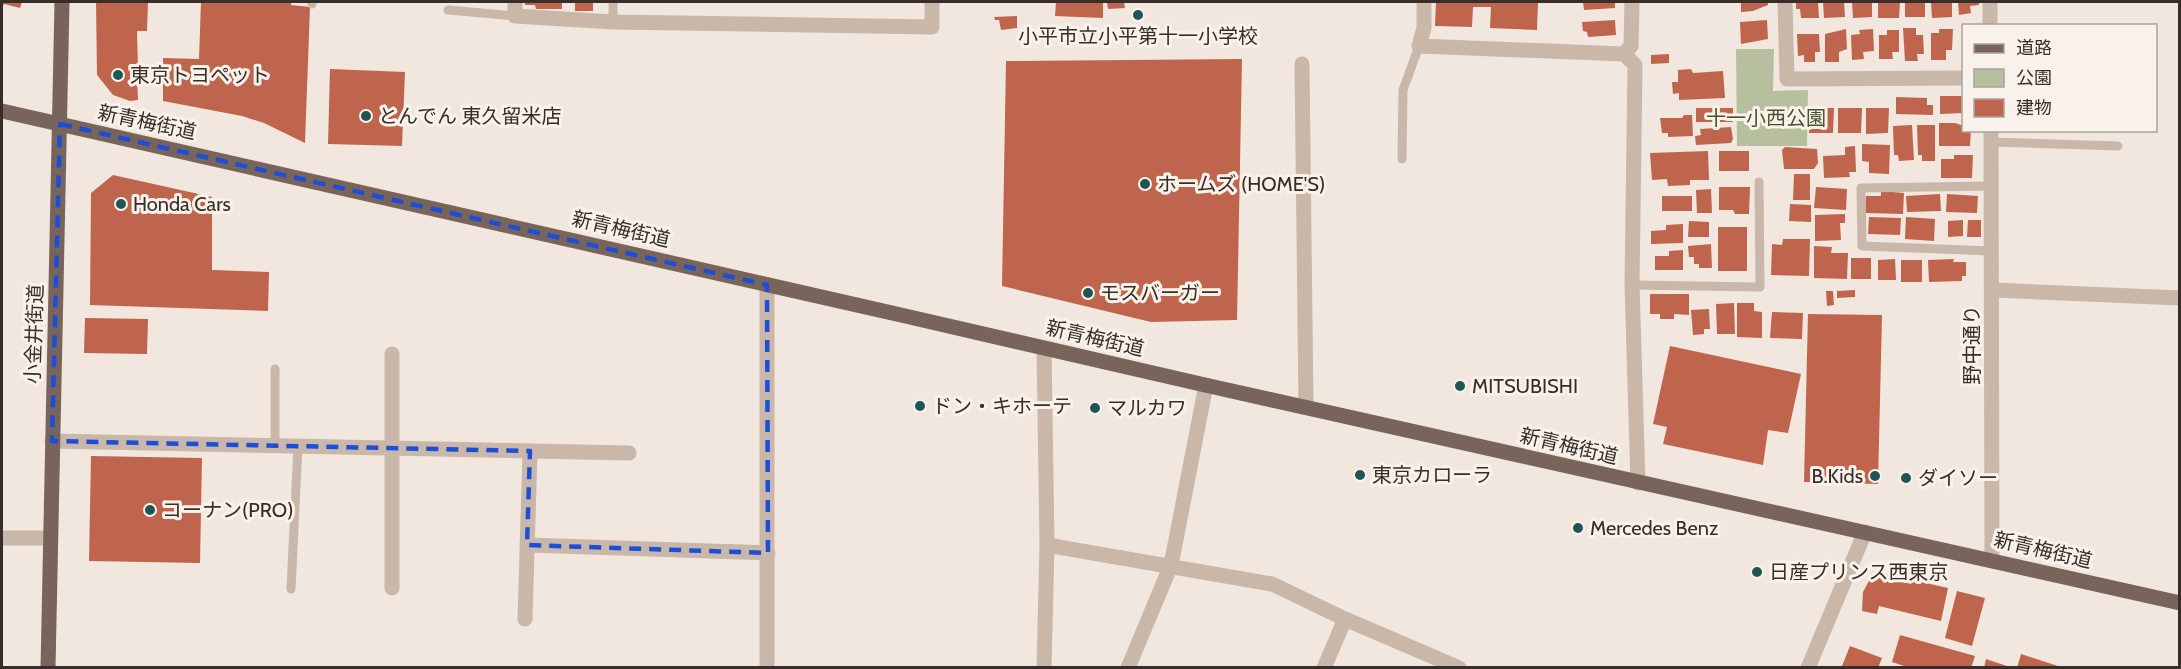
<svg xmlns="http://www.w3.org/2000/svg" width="2181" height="669" viewBox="0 0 2181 669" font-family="Cabin,'Noto Sans JP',sans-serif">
  <rect width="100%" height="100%" fill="#f1e7de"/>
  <polygon fill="#b6c09e" points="1736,49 1774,49 1773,91 1808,90 1807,146 1737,146"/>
  <g fill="#c0654d">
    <polygon points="2,2 22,2 20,8 4,4 2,8"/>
    <polygon points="96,2 148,2 147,31 137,31 138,67 148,70 146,75 137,75 138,100 130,101 113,95 97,75"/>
    <polygon points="201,2 291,2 291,5 310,7 305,143 264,123 242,116 163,101 163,58 199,59"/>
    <polygon points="525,2 562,2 562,9 536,9 535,5 525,5"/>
    <rect x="575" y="2" width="18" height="9"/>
    <polygon points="1056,2 1103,2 1103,18 1055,16"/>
    <polygon points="1107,2 1124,2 1125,8 1108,9"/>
    <polygon points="1436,2 1538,2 1537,30 1490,28 1491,7 1473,7 1472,27 1435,26"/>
    <polygon points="1583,2 1615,2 1615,8 1584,10"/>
    <polygon points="1741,2 1768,2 1768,5 1753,11 1741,12"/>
    <polygon points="1796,2 1818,2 1819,18 1801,18 1800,9 1796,9"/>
    <polygon points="1823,2 1844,2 1845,17 1824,18"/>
    <polygon points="1852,2 1872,2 1872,17 1853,18"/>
    <polygon points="1878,2 1900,2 1899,18 1878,18"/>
    <rect x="1905" y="2" width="20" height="15"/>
    <polygon points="1931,2 1952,2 1952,17 1932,18"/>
    <polygon points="1958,2 1979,2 1979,5 1970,6 1971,13 1959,15"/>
    <polygon points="1017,16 1017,28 1001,30 999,20 995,20 994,17"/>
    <polygon points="1615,20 1616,35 1588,37 1587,32 1583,31 1582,22"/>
    <polygon points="1767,20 1768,39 1741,44 1740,22"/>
    <polygon points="1903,28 1916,28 1916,35 1923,35 1924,54 1917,54 1918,61 1905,61"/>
    <polygon points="1846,29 1847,49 1839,52 1839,62 1825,62 1825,34"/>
    <polygon points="1873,29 1874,51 1863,52 1864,59 1852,60 1851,35 1860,34 1859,30"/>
    <polygon points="1939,29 1953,29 1952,50 1946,50 1946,60 1931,60 1931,33 1939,33"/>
    <polygon points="1887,30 1899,30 1899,52 1892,52 1893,59 1879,59 1879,35 1887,35"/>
    <polygon points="1797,34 1819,34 1820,52 1815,52 1815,62 1804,62 1804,55 1798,56"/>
    <polygon points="1669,54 1669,63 1651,64 1651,55"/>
    <polygon points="1242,59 1237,320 1151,322 1002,286 1006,61"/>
    <polygon points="330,69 405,72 402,146 328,144"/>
    <polygon points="1691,69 1693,73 1723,71 1725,98 1679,100 1679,93 1673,94 1672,82 1678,82 1678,70"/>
    <polygon points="1940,96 1964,96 1963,113 1940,114"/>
    <polygon points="1896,97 1927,98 1927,105 1933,105 1933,115 1896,114"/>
    <rect x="1696" y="108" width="37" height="14"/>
    <polygon points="1810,108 1834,108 1833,133 1809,133"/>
    <polygon points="1838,108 1862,108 1861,133 1838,133"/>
    <polygon points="1866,108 1889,108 1888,133 1866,134"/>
    <polygon points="1684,115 1692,115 1693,136 1668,137 1668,133 1662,133 1660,118 1682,118"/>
    <polygon points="1939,123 1955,123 1964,126 1964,130 1971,130 1970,146 1939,146"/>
    <polygon points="1912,125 1914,160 1899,161 1898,155 1894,155 1893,126"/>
    <polygon points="1917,125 1935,125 1935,161 1922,161 1922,155 1918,155"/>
    <polygon points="1731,127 1733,139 1731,143 1696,145 1695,136 1701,135 1700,129"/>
    <polygon points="1862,144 1890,145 1889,174 1869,173 1869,162 1862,161"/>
    <polygon points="1855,146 1856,172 1849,172 1850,177 1824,178 1823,156 1845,155 1845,147"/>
    <polygon points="1785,147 1817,149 1818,163 1814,169 1784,169 1782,150"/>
    <polygon points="1708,151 1709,180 1690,180 1690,185 1668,186 1667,179 1652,180 1650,153"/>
    <rect x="1719" y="151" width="30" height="20"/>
    <polygon points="1954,155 1973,155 1972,178 1941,178 1941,159 1954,159"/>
    <polygon points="1794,174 1810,174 1810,200 1793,200"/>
    <polygon points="113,175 212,197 212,270 269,272 268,311 90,305 91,193"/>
    <polygon points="1719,187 1750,187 1749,214 1735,214 1733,210 1719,210"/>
    <polygon points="1816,187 1847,189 1846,210 1814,208"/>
    <polygon points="1711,189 1712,213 1697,213 1696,190"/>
    <polygon points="1881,191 1904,193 1903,214 1865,213 1866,196 1881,196"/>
    <polygon points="1940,194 1941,211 1907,212 1906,196"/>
    <polygon points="1947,194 1978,196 1977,213 1946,212"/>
    <rect x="1662" y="196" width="30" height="15"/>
    <polygon points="1790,204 1811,205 1811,222 1789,221"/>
    <polygon points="1845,214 1845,223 1840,223 1841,240 1815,241 1815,215"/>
    <polygon points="1869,217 1901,218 1900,235 1868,234"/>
    <polygon points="1906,217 1935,219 1934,241 1905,239"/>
    <polygon points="1963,220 1963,236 1948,237 1948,221"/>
    <polygon points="1968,220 1981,220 1981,237 1967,237"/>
    <polygon points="1689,221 1709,222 1709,237 1688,237"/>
    <polygon points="1683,224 1683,243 1651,244 1651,231 1666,230 1666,225"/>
    <rect x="1718" y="227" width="29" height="44"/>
    <polygon points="1783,239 1810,239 1809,276 1771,275 1772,244 1782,245"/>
    <polygon points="1711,244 1712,268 1699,268 1699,264 1694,264 1694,257 1689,257 1688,246"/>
    <polygon points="1814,246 1832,247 1831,253 1848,253 1847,279 1814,278"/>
    <polygon points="1683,250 1683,270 1655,270 1655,256 1669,256 1669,251"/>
    <rect x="1851" y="258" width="20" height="21"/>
    <polygon points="1895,259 1896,280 1878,280 1878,260"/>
    <polygon points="1954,259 1953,262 1966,262 1966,276 1962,276 1962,281 1929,282 1928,260"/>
    <rect x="1901" y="260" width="21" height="22"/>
    <polygon points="1855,290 1855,297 1837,298 1837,291"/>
    <polygon points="1826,291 1833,291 1834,305 1827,306"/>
    <polygon points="1650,294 1689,294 1689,315 1674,314 1674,319 1660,319 1660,314 1650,314"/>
    <polygon points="1734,303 1735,334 1717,334 1716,304"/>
    <polygon points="1737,303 1754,303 1754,311 1762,312 1762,338 1737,337"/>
    <polygon points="1709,309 1710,329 1704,329 1704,334 1693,335 1691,310"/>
    <polygon points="1772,312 1803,313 1802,339 1770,338"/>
    <polygon points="1808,314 1882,315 1878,484 1804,482"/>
    <polygon points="85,318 148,319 147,354 84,353"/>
    <polygon points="1670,346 1801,374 1788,433 1768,430 1763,465 1663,444 1667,427 1653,424"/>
    <polygon points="91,456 202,458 200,563 89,561"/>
    <polygon points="1881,573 1948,588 1941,621 1879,606 1877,614 1862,611 1863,592 1872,575"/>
    <polygon points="1957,591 1985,598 1972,646 1945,638"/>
    <polygon points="1900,635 1975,656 1971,668 1910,668 1892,662"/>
    <polygon points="1850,646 1882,658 1878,668 1842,666"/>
    <polygon points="2021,654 2061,667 2061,668 2017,668"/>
    <polygon points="1986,659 2010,667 2009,668 1984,668"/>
  </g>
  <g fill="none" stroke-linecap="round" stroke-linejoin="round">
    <g stroke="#c9b7aa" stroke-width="9">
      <polyline points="312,4 312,2"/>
      <polyline points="448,10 515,16"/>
      <polyline points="613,22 613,2"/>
      <polyline points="1991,142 2118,146"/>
      <polyline points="1402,159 1403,90 1419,46"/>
      <polyline points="1992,251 1862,246 1861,188 1992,186"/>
      <polyline points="1632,285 1760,287 1759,182"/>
      <polyline points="275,446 275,369"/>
      <polyline points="291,589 298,446"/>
    </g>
    <g stroke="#c9b7aa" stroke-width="15">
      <polyline points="515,2 515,16 613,22 932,27 932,2"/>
      <polyline points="1424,2 1424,28 1419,46 1624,54 1635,65 1632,285 1638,483"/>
      <polyline points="1785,2 1787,79 1964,78"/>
      <polyline points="1990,26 1990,2"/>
      <polyline points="1624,54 1631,46 1632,2"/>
      <polyline points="1302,64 1306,407"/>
      <polyline points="1991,130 1992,560"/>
      <polyline points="767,285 767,668"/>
      <polyline points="1993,290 2180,298"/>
      <polyline points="392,354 392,588"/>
      <polyline points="52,441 629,453"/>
      <polyline points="2,538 50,538"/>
      <polyline points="527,545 768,553"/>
      <polyline points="1047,545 1272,584 1345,619 1459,668"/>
      <polyline points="525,619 530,451"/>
      <polyline points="1044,668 1047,545 1044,348"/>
      <polyline points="1128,668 1171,565 1206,385"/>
      <polyline points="1324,668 1345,619"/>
      <polyline points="1808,668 1865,532"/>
    </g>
    <g stroke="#78645b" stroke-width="15">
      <path d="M2 111C403 199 804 293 1205 385 1530 459 1855 529 2180 603"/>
      <polyline points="48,668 62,2"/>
    </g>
  </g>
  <path fill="none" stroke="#1d4ed8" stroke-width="4.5" stroke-dasharray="12 8" stroke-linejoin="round" d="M60 124 767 285 768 553 527 545 530 451 52 441Z"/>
  <g fill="#205557" stroke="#f9f2ea" stroke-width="2">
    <circle cx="1138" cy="15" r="6"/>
    <circle cx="118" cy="75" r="6"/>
    <circle cx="366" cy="116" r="6"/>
    <circle cx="1145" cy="184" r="6"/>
    <circle cx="121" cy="204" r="6"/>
    <circle cx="1088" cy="293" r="6"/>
    <circle cx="1460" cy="386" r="6"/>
    <circle cx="920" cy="406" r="6"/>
    <circle cx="1095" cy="408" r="6"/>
    <circle cx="1360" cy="475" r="6"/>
    <circle cx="1875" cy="476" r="6"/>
    <circle cx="1906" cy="478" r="6"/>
    <circle cx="150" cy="510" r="6"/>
    <circle cx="1578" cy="528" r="6"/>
    <circle cx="1757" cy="572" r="6"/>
  </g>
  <g text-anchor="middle" stroke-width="6" stroke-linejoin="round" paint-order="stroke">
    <g font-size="20" fill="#372d29" stroke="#f9f2ea" text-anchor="start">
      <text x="1138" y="43" text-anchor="middle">小平市立小平第十一小学校</text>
      <text x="130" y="82">東京トヨペット</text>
      <text x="378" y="123">とんでん 東久留米店</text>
      <text x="1157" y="191">ホームズ (HOME'S)</text>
      <text x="133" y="211">Honda Cars</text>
      <text x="1100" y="300">モスバーガー</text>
      <text x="1472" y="393">MITSUBISHI</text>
      <text x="932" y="413">ドン・キホーテ</text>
      <text x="1107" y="415">マルカワ</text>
      <text x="1372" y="482">東京カローラ</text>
      <text x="1863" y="483" text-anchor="end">B.Kids</text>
      <text x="1918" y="485">ダイソー</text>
      <text x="162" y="517">コーナン(PRO)</text>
      <text x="1590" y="535">Mercedes Benz</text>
      <text x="1769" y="579">日産プリンス西東京</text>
    </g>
    <g font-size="20" fill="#47542e" stroke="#f9f2ea">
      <text x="1766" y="125">十一小西公園</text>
    </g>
    <g font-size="20" fill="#372d29" stroke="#f9f2ea">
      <text transform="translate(147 122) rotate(12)" y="7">新青梅街道</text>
      <text transform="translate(621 229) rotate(13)" y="7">新青梅街道</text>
      <text transform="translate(34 334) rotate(-88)" y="7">小金井街道</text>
      <text transform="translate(1095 338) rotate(13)" y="7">新青梅街道</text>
      <text transform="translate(1972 345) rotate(-90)" y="7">野中通り</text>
      <text transform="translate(1569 446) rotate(13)" y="7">新青梅街道</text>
      <text transform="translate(2043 550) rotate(13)" y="7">新青梅街道</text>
    </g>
  </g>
  <rect width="2181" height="669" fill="none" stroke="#372d29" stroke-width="6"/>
  <rect x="1962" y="24" width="195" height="108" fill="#f9f2ea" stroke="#aba39d" stroke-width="1.5"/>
  <rect x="1974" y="44" width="30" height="9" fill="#78645b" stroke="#aba39d" stroke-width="1.5"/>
  <text x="2016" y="54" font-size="18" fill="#372d29">道路</text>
  <rect x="1974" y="69" width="30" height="18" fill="#b6c09e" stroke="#aba39d" stroke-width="1.5"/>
  <text x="2016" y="84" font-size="18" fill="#372d29">公園</text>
  <rect x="1974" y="99" width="30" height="18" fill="#c0654d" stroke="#aba39d" stroke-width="1.5"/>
  <text x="2016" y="114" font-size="18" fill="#372d29">建物</text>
</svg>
